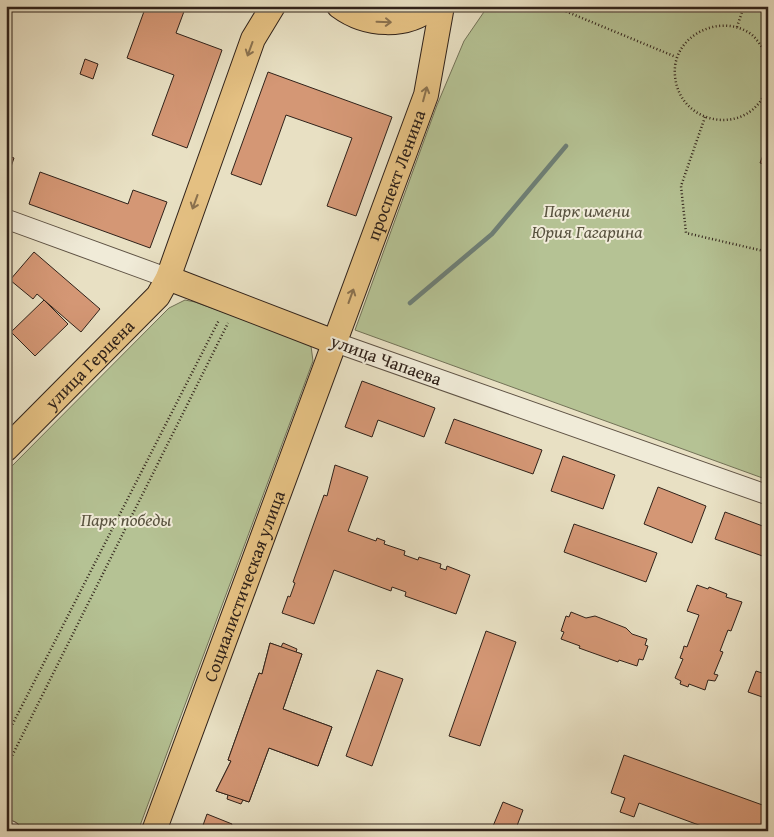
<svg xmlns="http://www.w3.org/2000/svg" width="774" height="837" viewBox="0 0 774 837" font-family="'Gentium Book Plus',serif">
  <rect width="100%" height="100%" fill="#e8e0c3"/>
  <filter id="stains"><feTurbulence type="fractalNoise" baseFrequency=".004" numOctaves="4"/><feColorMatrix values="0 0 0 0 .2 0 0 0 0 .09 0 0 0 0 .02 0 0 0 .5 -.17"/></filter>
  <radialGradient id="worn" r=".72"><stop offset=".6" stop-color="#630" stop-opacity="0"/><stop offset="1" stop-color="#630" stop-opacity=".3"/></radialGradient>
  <g fill="#b5c294" stroke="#727257">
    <polygon points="488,6 768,6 768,480 355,330 437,105 464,41"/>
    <polygon points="185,300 195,302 306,342 311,346 313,361 138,831 6,831 6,472 169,308"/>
  </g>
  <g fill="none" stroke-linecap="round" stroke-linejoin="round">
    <polyline stroke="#6e7f76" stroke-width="4.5" points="410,303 492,234 566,146"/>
  </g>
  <g fill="#d49775" stroke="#30221a">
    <polygon points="146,6 186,6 176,33 222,50 187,148 152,135 174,75 127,58"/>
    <polygon points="85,59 98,64 93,79 80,74"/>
    <polygon points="268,72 392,117 356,216 327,206 352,138 286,115 261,185 231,174"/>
    <polygon points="768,142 768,165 760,163"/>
    <polygon points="6,155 14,158 6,181"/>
    <polygon points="40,172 128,204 133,190 167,202 150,248 29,204"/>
    <polygon points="34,252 100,309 81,332 37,294 33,299 10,280"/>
    <polygon points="44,300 68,324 35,356 11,332"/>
    <polygon points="362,381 435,408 424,437 378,420 372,437 345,427"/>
    <polygon points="454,419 542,450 533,474 445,443"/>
    <polygon points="563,456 615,475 603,509 551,491"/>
    <polygon points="335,465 368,477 348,531 376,541 377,538 385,541 384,544 405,551 404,555 418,560 419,557 441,564 440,568 446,570 447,566 470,575 456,614 405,596 406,592 392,587 391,591 334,570 314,624 282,613 288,596 290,597 295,583 293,582 324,495 327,496"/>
    <polygon points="658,487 706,506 692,543 644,524"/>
    <polygon points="725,512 768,528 768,558 715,539"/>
    <polygon points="574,524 657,553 646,582 564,552"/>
    <polygon points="697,585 708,589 709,587 727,594 726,597 742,602 731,631 728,630 720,651 723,652 714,674 718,675 715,681 708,680 705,690 689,684 688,687 680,684 681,681 675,678 683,659 680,658 683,650 684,646 687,647 699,615 687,611"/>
    <polygon points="571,612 586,618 595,616 626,628 632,634 647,639 645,645 648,646 643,660 639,659 637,666 619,660 618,662 579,648 580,646 561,639 564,632 561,631 566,616 569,617"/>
    <polygon points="486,631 516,642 480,746 449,736"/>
    <polygon points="270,643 281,647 283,643 297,649 296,652 302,654 283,709 332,727 318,766 269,748 249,802 243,800 241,804 227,799 228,795 216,791 231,761 228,760 259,673 262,674"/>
    <polygon points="270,643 302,654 283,709 332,727 318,766 269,748 249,802 216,791 231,761 228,760 259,673 262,674"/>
    <polygon points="377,670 403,679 372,766 346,756"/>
    <polygon points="756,671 768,675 768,699 748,692"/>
    <polygon points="624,755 768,807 768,831 715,831 639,803 634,817 620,812 625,798 611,793"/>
    <polygon points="503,802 523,810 515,831 491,831"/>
    <polygon points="207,814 232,824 229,831 201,831"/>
  </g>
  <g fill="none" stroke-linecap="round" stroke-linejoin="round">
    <g stroke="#5e5244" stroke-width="21">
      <g id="minor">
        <polyline points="6,219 168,278"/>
        <polyline points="334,342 768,495"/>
        <polyline points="6,829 11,831"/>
      </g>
    </g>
    <g stroke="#30221a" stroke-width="26">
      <g id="major">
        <path d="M339 6C366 26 406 29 433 6"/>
        <polyline points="168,278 334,342"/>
        <path id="s1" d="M6 449 158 296 168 278 253 39 273 6"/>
        <path id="s2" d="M154 831 426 95 442 6"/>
      </g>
    </g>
    <g stroke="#30221a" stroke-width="2.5" stroke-dasharray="1 2.5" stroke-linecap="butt">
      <polyline points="553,6 676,57"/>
      <polyline points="737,27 744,6"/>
      <path d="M768 59C764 50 759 41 751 34 720 12 671 36 675 76 680 129 755 137 768 84"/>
      <polyline points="705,117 681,186 686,233 768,252"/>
      <polyline points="6,737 219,320"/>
      <polyline points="6,768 228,323"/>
    </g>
    <use href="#minor" stroke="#f0ebd8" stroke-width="19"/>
    <use href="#major" stroke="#e4c082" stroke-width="24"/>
  </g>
  <defs><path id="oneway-shaft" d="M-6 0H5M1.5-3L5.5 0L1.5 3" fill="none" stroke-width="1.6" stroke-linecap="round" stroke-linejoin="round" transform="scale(1.25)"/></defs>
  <g stroke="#8a714e">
    <use href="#oneway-shaft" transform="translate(384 22) rotate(2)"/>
    <use href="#oneway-shaft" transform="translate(250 49) rotate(110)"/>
    <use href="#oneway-shaft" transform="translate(425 94) rotate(-75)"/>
    <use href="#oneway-shaft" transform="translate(195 202) rotate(110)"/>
    <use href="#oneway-shaft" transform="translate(351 296) rotate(-70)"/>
  </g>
  <g text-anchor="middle" stroke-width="4" stroke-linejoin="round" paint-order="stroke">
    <g font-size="18" fill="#30221a" stroke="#f0ebd8">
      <text dy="6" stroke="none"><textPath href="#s2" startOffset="699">проспект Ленина</textPath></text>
      <text transform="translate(386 360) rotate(20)" y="6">улица Чапаева</text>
      <text dy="6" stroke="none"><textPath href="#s1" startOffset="119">улица Герцена</textPath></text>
      <text dy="6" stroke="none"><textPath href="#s2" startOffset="261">Социалистическая улица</textPath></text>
    </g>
    <g font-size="18" font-style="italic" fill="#58523f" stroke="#f0ebd8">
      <text x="587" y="217">Парк имени<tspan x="587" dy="21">Юрия Гагарина</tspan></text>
      <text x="126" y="526">Парк победы</text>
    </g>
  </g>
  <rect width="774" height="837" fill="none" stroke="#e8e0c3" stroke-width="25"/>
  <rect x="8" y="8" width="759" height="822" fill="none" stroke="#30221a" stroke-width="2.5"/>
  <rect x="12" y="12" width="749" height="812" fill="none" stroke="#30221a"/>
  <rect width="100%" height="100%" filter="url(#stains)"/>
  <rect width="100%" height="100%" fill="url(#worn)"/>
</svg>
